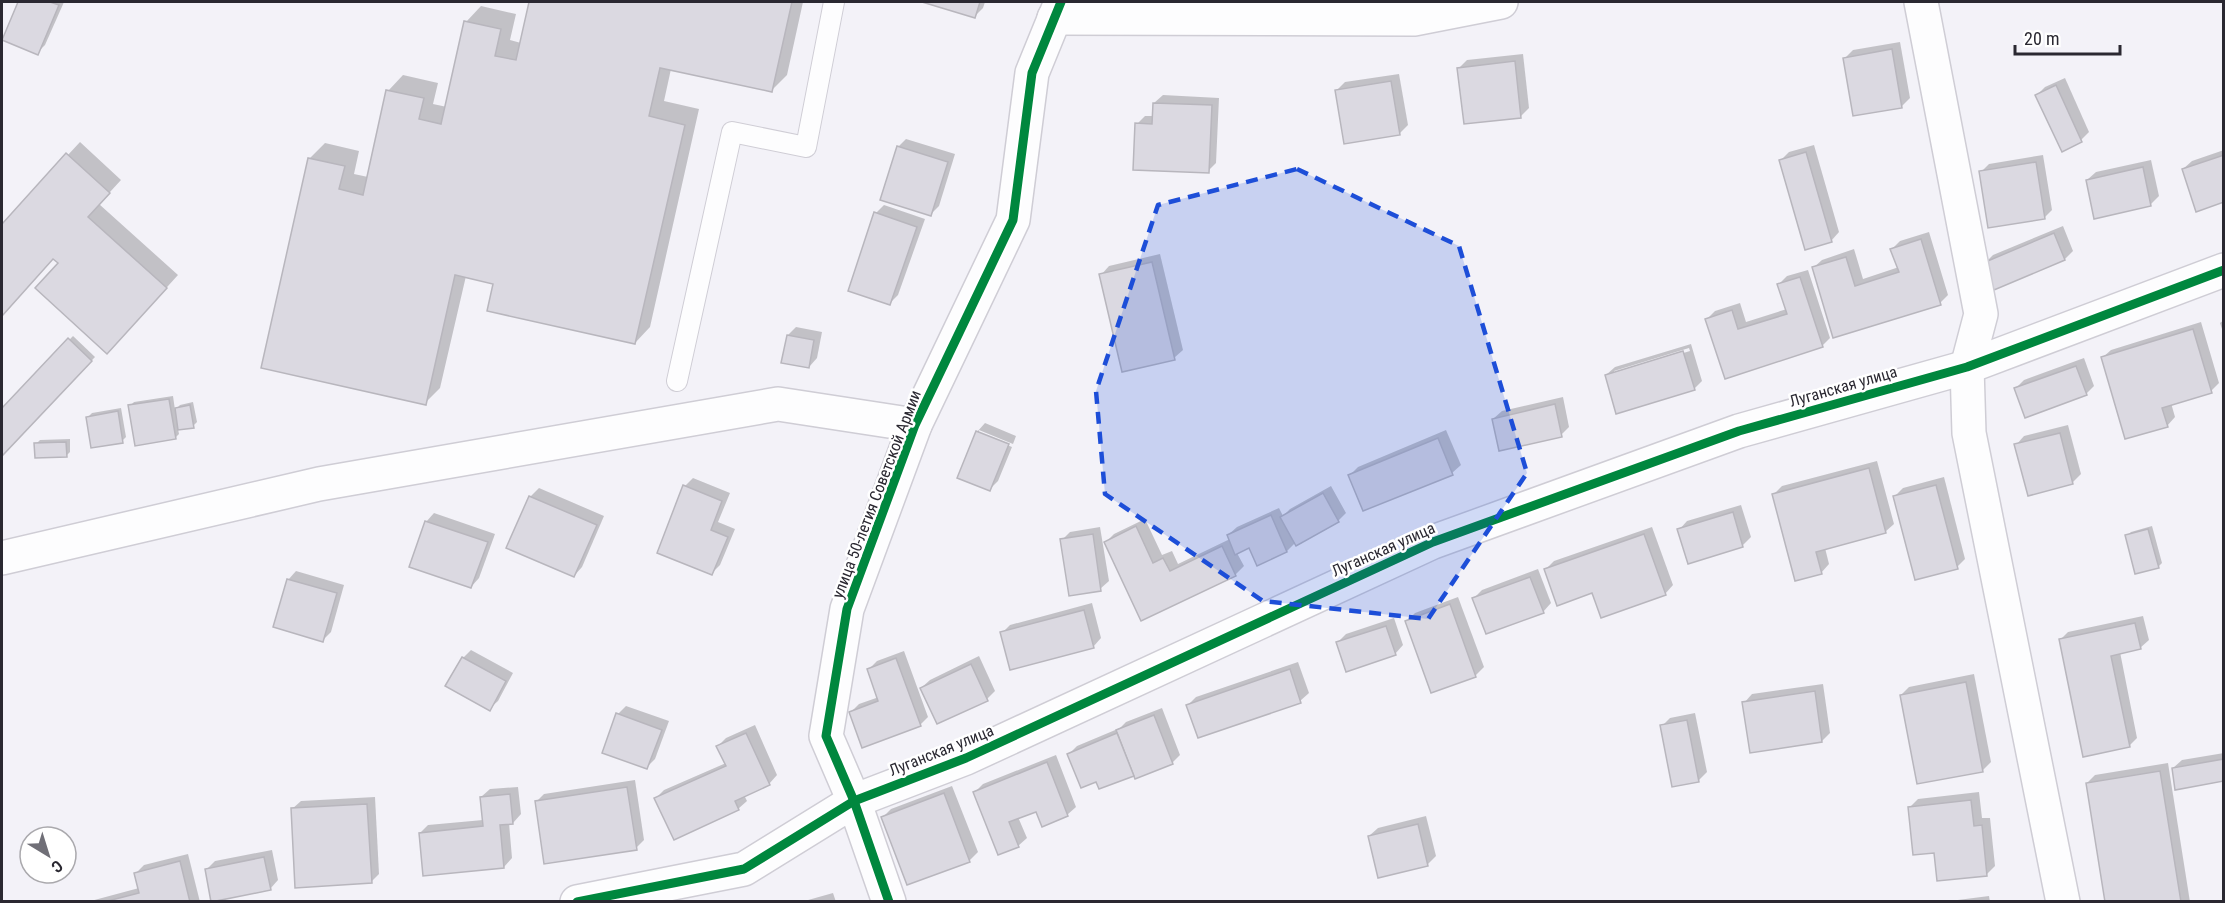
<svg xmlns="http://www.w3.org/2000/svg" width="2225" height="903" viewBox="0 0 2225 903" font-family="'Roboto Condensed',sans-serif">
  <rect width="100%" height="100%" fill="#f3f2f8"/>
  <g fill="#0003" fill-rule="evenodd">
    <polygon points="19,2 64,2 45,45 37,53 4,39"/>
    <polygon points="531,2 803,2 787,75 771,91 671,69 664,101 699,109 650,327 635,343 495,283 466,276 440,388 425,403 310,158 325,143 359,151 354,174 368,177 388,91 403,75 438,83 433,104 447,107 466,22 481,6 516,14 510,40 521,43"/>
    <polygon points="927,2 985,2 983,8 974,17"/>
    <polygon points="1900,42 1910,98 1902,106 1845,58 1853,50"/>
    <polygon points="1523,54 1529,108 1521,116 1459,68 1467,60"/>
    <polygon points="1399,74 1408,125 1399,134 1336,91 1345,82"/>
    <polygon points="2065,78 2089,132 2081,140 2037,95 2045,87"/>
    <polygon points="1163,95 1219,98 1216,163 1208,171 1137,124 1145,116 1154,116 1154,103"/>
    <polygon points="906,139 955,154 939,206 930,215 898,147"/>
    <polygon points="80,142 121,180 99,204 178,275 119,340 54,257 2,315 2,226"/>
    <polygon points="1814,145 1839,232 1831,241 1781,160 1789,152"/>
    <polygon points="2224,150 2224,201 2183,169 2192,161"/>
    <polygon points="2043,155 2052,210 2044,218 1981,172 1989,164"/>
    <polygon points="2151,160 2159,196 2151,204 2096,217 2087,180 2096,172"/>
    <polygon points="884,205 925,219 898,295 890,303 876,213"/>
    <polygon points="2063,226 2073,251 2065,259 1985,263 1993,255"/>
    <polygon points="1929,232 1948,295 1940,303 1834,336 1813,268 1822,260 1854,249 1863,279 1899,267 1892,249 1900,241"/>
    <polygon points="1160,254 1183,350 1174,358 1101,275 1109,266"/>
    <polygon points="1808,270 1830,338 1822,346 1726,377 1707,319 1715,311 1740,303 1746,322 1787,309 1779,284 1787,276"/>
    <polygon points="2224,320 2224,335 2220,323"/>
    <polygon points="2201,322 2219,383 2211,391 2171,403 2175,417 2167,426 2102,358 2111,350"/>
    <polygon points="796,327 822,332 817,358 809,367 788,335"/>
    <polygon points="73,336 95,357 2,454 2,410"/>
    <path d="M1691 344 1702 381 1694 389 1606 375 1615 367ZM1689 348 1690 351 1614 374V371Z"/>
    <polygon points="2084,358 2094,386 2086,394 2015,389 2024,380"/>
    <polygon points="173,396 175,410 180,405 193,402 197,422 193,426 178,429 179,434 175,438 130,406 134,402"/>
    <polygon points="1563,397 1569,427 1561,435 1493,419 1502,411"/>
    <polygon points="121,408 126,437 122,441 88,417 92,413"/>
    <polygon points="985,423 1016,436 1013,444 979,430 979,434 1012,447 998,481 990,489 977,432"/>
    <polygon points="2068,425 2081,474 2072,483 2016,445 2024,436"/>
    <polygon points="1446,430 1461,465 1452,473 1364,509 1350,475 1358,467"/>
    <polygon points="70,439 70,452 66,456 36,444 40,440"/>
    <polygon points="1877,461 1894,524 1885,532 1825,548 1829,564 1821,573 1774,494 1782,486"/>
    <polygon points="1944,477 1965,559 1957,567 1895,496 1903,488"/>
    <polygon points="693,478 730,493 718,522 735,529 720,565 712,573 685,486"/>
    <polygon points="1331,486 1346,513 1338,521 1296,542 1287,551 1250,546 1237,553 1244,566 1235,575 1142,619 1106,542 1114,534 1145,519 1162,555 1172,551 1178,564 1230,539 1228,535 1237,527 1279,508 1283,516 1290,509"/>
    <polygon points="539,488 604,516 582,567 574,576 508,547 531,496"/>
    <polygon points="1741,505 1751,537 1743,545 1689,562 1679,530 1687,521"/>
    <polygon points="434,513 495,534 479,578 471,587 426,522"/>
    <polygon points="2152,526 2162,563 2158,567 2127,536 2131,532"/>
    <polygon points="1100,527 1109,581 1100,589 1062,540 1070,532"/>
    <polygon points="1652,527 1673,585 1665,594 1593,591 1546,569 1554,561"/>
    <polygon points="1538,569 1551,603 1543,612 1474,598 1482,590"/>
    <polygon points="296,571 344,585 331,632 323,640 288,580"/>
    <polygon points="1458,597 1484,667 1476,675 1432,691 1407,621 1415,613"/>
    <polygon points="1092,603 1101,638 1093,647 1002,633 1010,625"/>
    <polygon points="2143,616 2149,640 2140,648 2120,652 2137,738 2129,746 2060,640 2068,632"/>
    <polygon points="1394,618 1403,645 1395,654 1337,643 1346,634"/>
    <polygon points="471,650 513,673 498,701 489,709 463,658"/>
    <polygon points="904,651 928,717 920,725 851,712 859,704 879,697 868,670 877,661"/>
    <polygon points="979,656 995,691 987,699 921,688 930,680"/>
    <polygon points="1298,662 1309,693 1300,701 1188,705 1196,697"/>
    <polygon points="1974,674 1991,762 1983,770 1901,695 1909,687"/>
    <polygon points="1823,684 1830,733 1822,741 1744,703 1752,694"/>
    <polygon points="626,706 669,721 655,759 647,767 618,714"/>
    <polygon points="1162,708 1180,755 1172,763 1134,774 1069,754 1077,746 1120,728 1126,722"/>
    <polygon points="1695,713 1707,772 1698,781 1662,726 1670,718"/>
    <polygon points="755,725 777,775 769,784 744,795 747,801 738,809 656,798 664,790 726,763 718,746 726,738"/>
    <polygon points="2224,753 2224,780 2173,768 2182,760"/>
    <polygon points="1056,755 1076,807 1067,815 1037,810 1018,817 1027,838 1018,846 975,792 983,784"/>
    <polygon points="2168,763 2190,902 2106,902 2087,783 2095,775"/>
    <polygon points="635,780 644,840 636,848 536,802 544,794"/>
    <polygon points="952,786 978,852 969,861 883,817 891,809"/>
    <polygon points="518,787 521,814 513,823 509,823 512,858 504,867 420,833 428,825 483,820 481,797 490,789"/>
    <polygon points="1979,792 1982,818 1990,818 1995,866 1987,874 1935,851 1910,807 1918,799"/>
    <polygon points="375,797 379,874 371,882 292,809 301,801"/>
    <polygon points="1426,816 1436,856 1427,865 1369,836 1378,828"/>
    <polygon points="272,850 278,880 270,889 207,869 215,861"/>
    <polygon points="188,854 200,902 87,902 139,888 135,874 144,865"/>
    <polygon points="833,893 836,902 801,902"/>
    <polygon points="1989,896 1990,902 1942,902"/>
  </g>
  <g fill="#dbd9e1" stroke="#b8b6bd" stroke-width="1.5">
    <polygon points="18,2 50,2 59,5 38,55 2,40"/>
    <polygon points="529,2 792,2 772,92 660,68 649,116 685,125 635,344 487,311 493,284 455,275 426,405 261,368 308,158 345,166 339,189 363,195 386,90 424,98 419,119 441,124 464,21 501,29 495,56 516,60"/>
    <polygon points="922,2 980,2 975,18"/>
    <polygon points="1892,49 1902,108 1853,116 1843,58"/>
    <polygon points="1515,61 1521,118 1464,124 1457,68"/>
    <polygon points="1391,81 1400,135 1344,144 1335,90"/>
    <polygon points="2056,85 2082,142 2062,152 2035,95"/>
    <polygon points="1153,103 1212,105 1209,173 1133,170 1135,123 1152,124"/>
    <polygon points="897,146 948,162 931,216 880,200"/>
    <polygon points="1806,152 1832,242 1805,250 1779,160"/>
    <polygon points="66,153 110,193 88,217 167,288 107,354 35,288 58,263 53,259 2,316 2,224"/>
    <polygon points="2224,155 2224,202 2196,212 2182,169"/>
    <polygon points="2036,162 2045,219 1988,228 1979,171"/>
    <polygon points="2143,167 2151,206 2094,219 2086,180"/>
    <polygon points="874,212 917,227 890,305 848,291"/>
    <polygon points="2054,233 2065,260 1994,290 1983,263"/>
    <polygon points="1921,239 1941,305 1833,338 1812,267 1846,257 1855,286 1899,272 1890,249"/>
    <polygon points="1152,262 1175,360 1122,372 1099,274"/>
    <polygon points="1800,277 1823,347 1725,379 1705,319 1732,310 1738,329 1787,314 1777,284"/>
    <polygon points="2193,329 2212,393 2162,408 2168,427 2125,439 2101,357"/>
    <polygon points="787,335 814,340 809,368 781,363"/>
    <polygon points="68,338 92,361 2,456 2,408"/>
    <polygon points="1683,351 1695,390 1616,414 1605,375"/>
    <polygon points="2076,366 2087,395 2025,418 2014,388"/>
    <polygon points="169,399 176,439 135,446 128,405"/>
    <polygon points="1555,404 1562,437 1499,451 1492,419"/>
    <polygon points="190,405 194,428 178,430 175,408"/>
    <polygon points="118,411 123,443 91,448 86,417"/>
    <polygon points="976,431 1009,444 990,491 957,478"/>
    <polygon points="2060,433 2073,484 2028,496 2014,444"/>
    <polygon points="1438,438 1453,475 1363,511 1348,475"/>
    <polygon points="66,442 67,457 35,458 34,443"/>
    <polygon points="1869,468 1886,533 1816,552 1822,574 1795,581 1772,494"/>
    <polygon points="683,485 722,501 711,530 728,537 712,575 657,553"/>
    <polygon points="1936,485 1958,569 1915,580 1893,496"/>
    <polygon points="1323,493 1339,522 1296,546 1280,517"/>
    <polygon points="529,496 597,525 574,577 506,548"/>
    <polygon points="1733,512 1743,547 1688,564 1677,529"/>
    <polygon points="1271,515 1287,552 1257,566 1249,548 1235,555 1227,535"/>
    <polygon points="425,521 488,542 471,588 409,567"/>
    <polygon points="1136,526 1153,563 1163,558 1170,571 1222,546 1236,576 1141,621 1104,542"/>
    <polygon points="2148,529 2159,568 2135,574 2125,535"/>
    <polygon points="1093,534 1101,591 1069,596 1060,539"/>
    <polygon points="1644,534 1666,595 1601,618 1592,593 1557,606 1544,569"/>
    <polygon points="1530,577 1544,613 1486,634 1472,598"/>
    <polygon points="287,579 337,593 323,642 273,627"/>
    <polygon points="1450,604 1476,677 1431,693 1405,621"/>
    <polygon points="1084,610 1094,648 1010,670 1000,632"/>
    <polygon points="2135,623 2141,649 2111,656 2130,747 2083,757 2059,639"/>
    <polygon points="1386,626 1396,655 1346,672 1336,642"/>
    <polygon points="462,657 506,681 490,711 445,686"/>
    <polygon points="896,658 921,726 862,748 849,712 878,701 867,669"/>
    <polygon points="971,664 988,701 937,724 920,688"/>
    <polygon points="1290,669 1301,703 1198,738 1186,705"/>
    <polygon points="1966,682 1983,772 1917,784 1900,695"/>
    <polygon points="1815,691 1822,742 1750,753 1742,702"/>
    <polygon points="616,713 662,730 647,769 602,753"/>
    <polygon points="1154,715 1173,764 1135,779 1116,730"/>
    <polygon points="1687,720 1699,782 1672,787 1660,725"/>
    <polygon points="746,733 770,785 735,801 739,810 674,840 654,798 726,766 716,746"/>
    <polygon points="1117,733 1134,776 1099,789 1096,782 1081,788 1067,754"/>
    <polygon points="2224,759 2224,781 2175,790 2172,768"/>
    <polygon points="1047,762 1068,816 1042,827 1036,812 1009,822 1019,847 998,855 973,792"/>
    <polygon points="2160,771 2181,902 2105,902 2086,783"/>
    <polygon points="627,787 637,850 544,864 535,801"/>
    <polygon points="944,793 970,862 907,885 881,817"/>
    <polygon points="510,794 513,824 500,825 504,868 423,876 419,833 483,826 480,797"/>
    <polygon points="1971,800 1974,826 1982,825 1987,876 1937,881 1934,853 1913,855 1908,807"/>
    <polygon points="367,804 372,883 295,888 291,808"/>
    <polygon points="1418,824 1428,866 1378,878 1368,836"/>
    <polygon points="264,857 271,890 211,902 205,869"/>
    <polygon points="180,861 190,902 104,902 139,893 134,873"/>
  </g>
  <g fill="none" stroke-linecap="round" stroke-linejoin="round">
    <g stroke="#cfcdd5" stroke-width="22">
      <polyline id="service" points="677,381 732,132 806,147 834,2"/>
    </g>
    <g stroke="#cfcdd5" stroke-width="36">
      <g id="minor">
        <polyline points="1921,2 1981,314 1967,367 1969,433 2063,902"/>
        <polyline points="1054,18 1414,19 1501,2"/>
        <polyline points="2,558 319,484 778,404 915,425"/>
        <polyline points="577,902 744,869 854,801 966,758 1433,542 1739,431 1967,367 2224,270"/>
        <polyline points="889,902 854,801 826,736 847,609 915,425 1013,220 1032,73 1061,2"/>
      </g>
    </g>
    <use href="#service" stroke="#fdfdfe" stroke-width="20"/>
    <use href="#minor" stroke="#fdfdfe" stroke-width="33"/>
    <g stroke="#fff" stroke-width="13">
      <g id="cycleway">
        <polyline points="577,902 744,869 854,801 966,758 1433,542 1739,431 1967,367 2224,270"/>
        <polyline points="889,902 854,801 826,736 847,609 915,425 1013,220 1032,73 1061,2"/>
      </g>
    </g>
    <use href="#cycleway" stroke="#00873e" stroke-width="9"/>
  </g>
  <path fill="#1d4ed8" fill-opacity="0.2" stroke="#1d4ed8" stroke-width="4.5" stroke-dasharray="12 8" stroke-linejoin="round" d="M1297 169 1459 246 1527 473 1428 619 1263 601 1105 494 1096 391 1158 205Z"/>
  <g text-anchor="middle" stroke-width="5" stroke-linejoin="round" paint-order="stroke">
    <g font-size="16" fill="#2a2831" stroke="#fff">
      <text transform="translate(1843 386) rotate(-16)" y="6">Луганская улица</text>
      <text transform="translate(876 494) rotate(-69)" y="6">улица 50-летия Советской Армии</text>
      <text transform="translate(1383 549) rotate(-24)" y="6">Луганская улица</text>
      <text transform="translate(941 750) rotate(-22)" y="6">Луганская улица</text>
    </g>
  </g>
  <rect width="2225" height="903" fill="none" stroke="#2a2831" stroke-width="6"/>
  <g transform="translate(48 855) rotate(142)"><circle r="28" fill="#ffffff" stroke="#aaa9ad" stroke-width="1.5"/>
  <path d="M0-4.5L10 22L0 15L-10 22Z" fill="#706f77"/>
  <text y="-9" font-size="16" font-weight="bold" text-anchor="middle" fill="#2a2831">С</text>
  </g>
  <path d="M2015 45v9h105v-9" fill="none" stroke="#2a2831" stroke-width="3"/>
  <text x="2024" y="45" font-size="18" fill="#2a2831" stroke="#ffffff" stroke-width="4.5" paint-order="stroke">20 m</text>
</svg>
